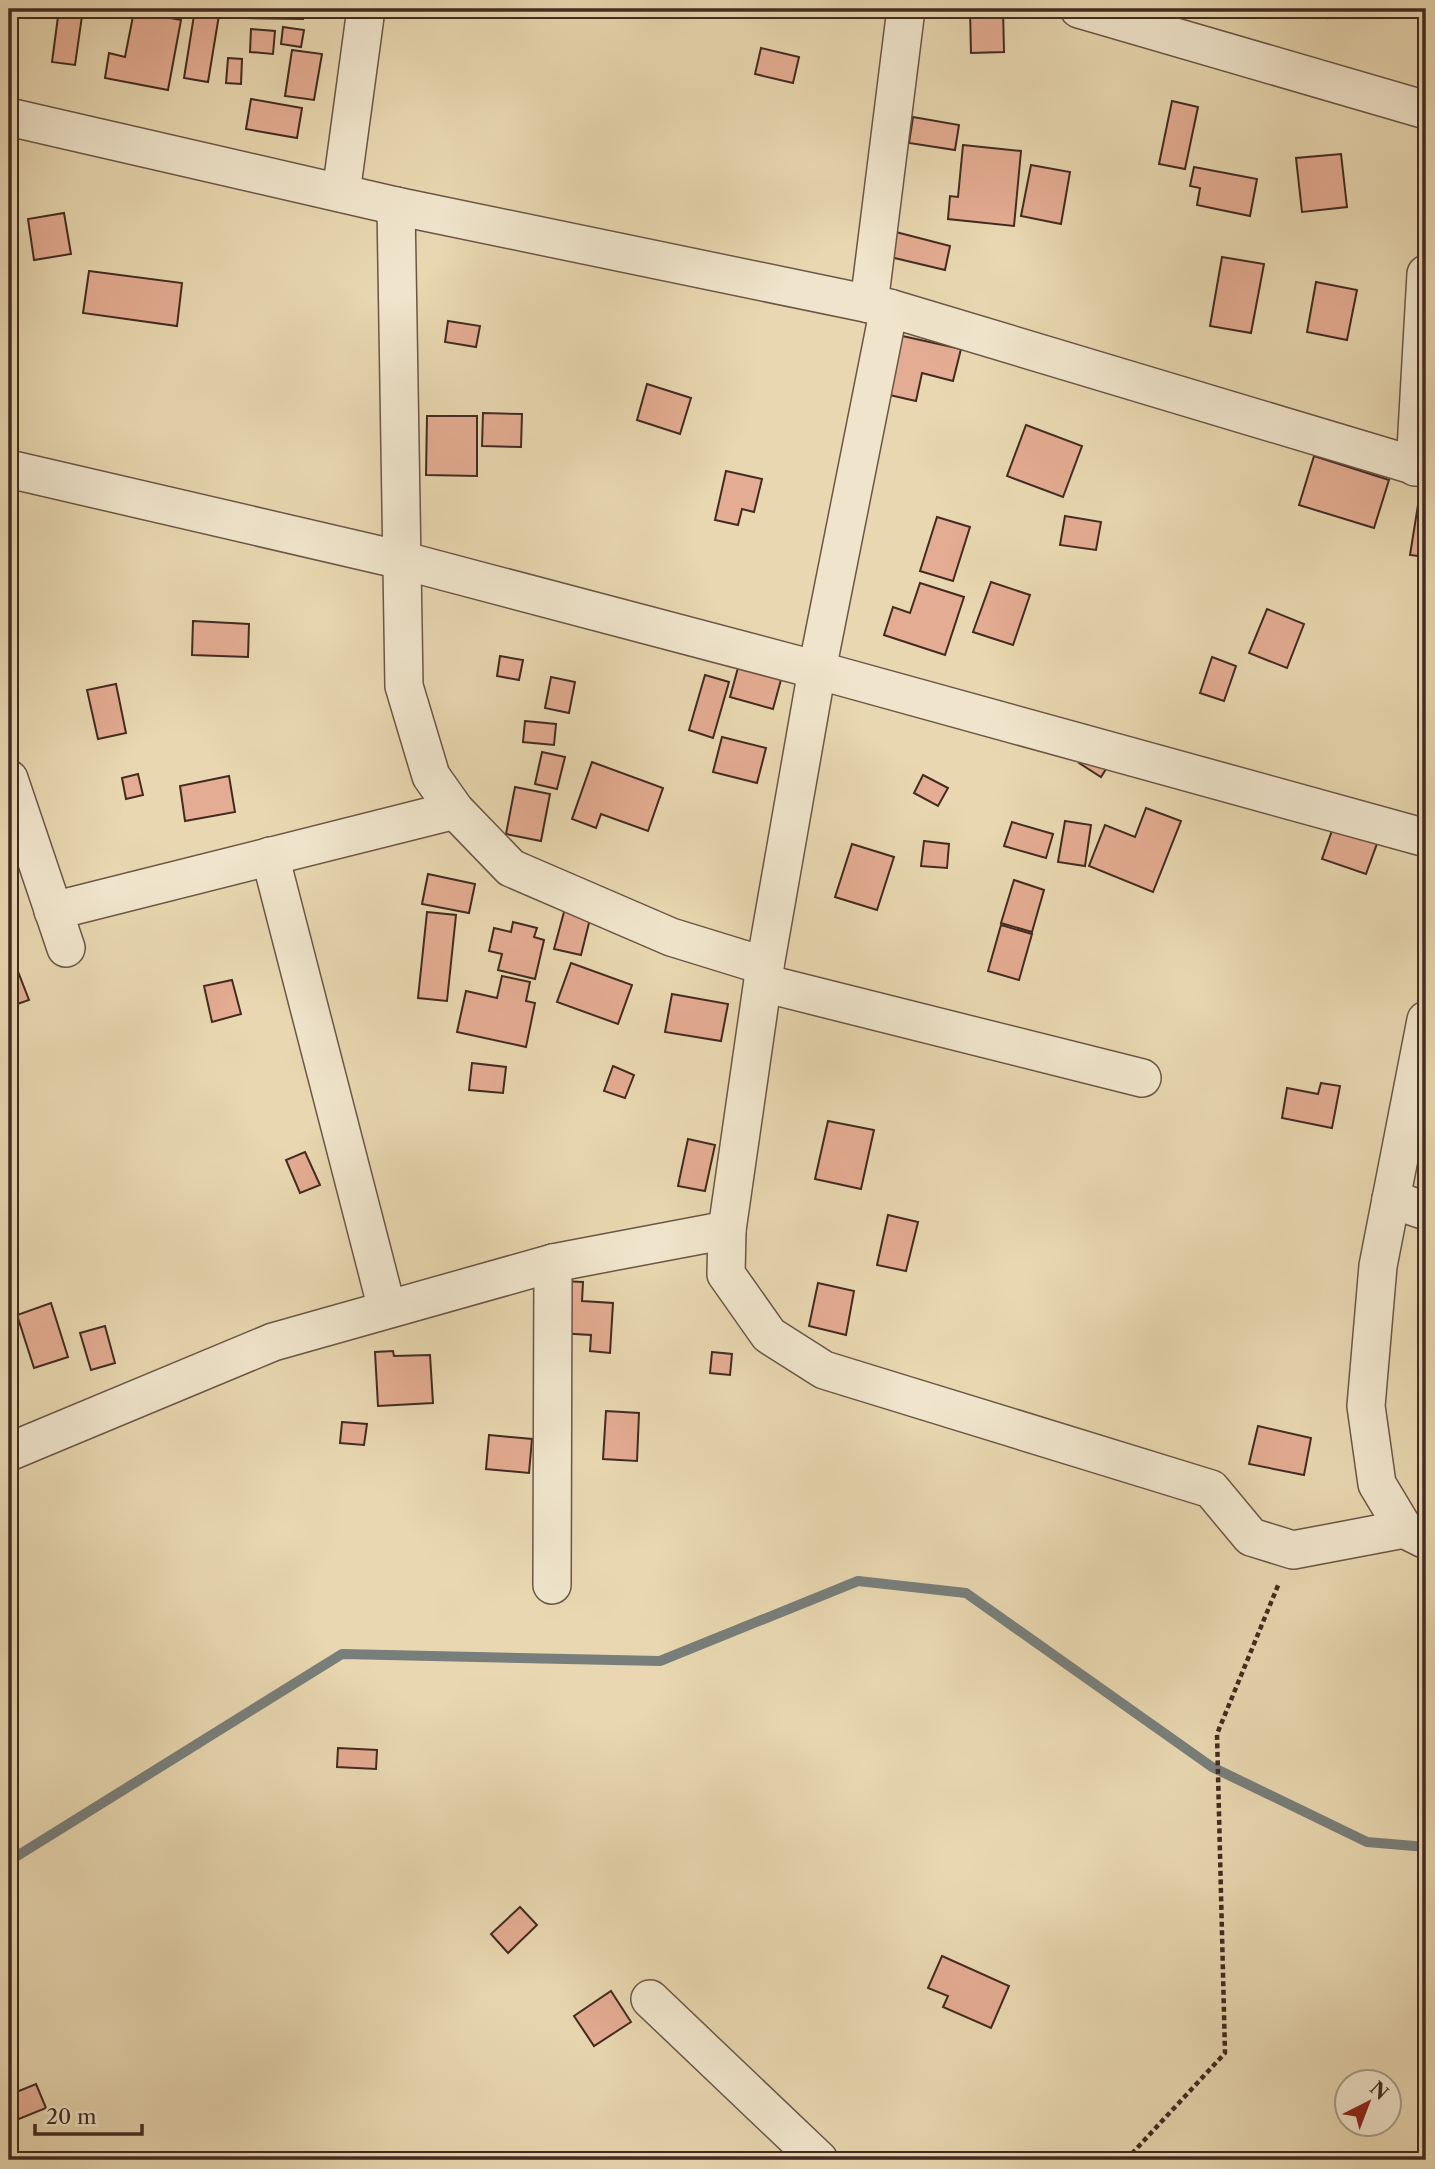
<svg xmlns="http://www.w3.org/2000/svg" width="1435" height="2169" viewBox="0 0 1435 2169" font-family="'Libre Caslon Text',serif">
  <rect width="100%" height="100%" fill="#e8d7b0"/>
  <filter id="stains"><feTurbulence type="fractalNoise" baseFrequency=".00286" numOctaves="4"/><feColorMatrix values="0 0 0 0 .2 0 0 0 0 .09 0 0 0 0 .02 0 0 0 .5 -.17"/></filter>
  <radialGradient id="worn" r=".72"><stop offset=".6" stop-color="#630" stop-opacity="0"/><stop offset="1" stop-color="#630" stop-opacity=".3"/></radialGradient>
  <g fill="none" stroke-linecap="round" stroke-linejoin="round">
    <polyline stroke="#787f7b" stroke-width="10" points="9,1861 342,1654 660,1661 858,1581 966,1593 1212,1767 1367,1842 1426,1847"/>
  </g>
  <g fill="#e4ac92" stroke="#432b22" stroke-width="2">
    <polygon points="59,9 83,9 75,65 52,62"/>
    <polygon points="195,9 220,9 208,82 184,78"/>
    <polygon points="246,9 304,9 303,19 245,18"/>
    <polygon points="970,9 1003,9 1004,52 971,53"/>
    <polygon points="1294,9 1329,9 1327,18 1293,12"/>
    <polygon points="134,11 181,20 168,90 105,78 109,53 125,57"/>
    <polygon points="283,27 304,30 301,47 281,44"/>
    <polygon points="251,29 275,31 273,54 250,52"/>
    <polygon points="761,48 799,57 793,83 755,74"/>
    <polygon points="292,50 322,54 314,100 285,96"/>
    <polygon points="228,58 242,59 241,84 226,83"/>
    <polygon points="251,99 302,108 297,138 246,129"/>
    <polygon points="1172,101 1198,107 1185,169 1159,164"/>
    <polygon points="913,117 959,125 955,150 909,143"/>
    <polygon points="963,145 1021,151 1014,226 948,219 950,196 958,197"/>
    <polygon points="1341,154 1347,207 1302,212 1296,158"/>
    <polygon points="1031,165 1070,172 1061,224 1021,216"/>
    <polygon points="1194,167 1257,179 1250,216 1197,205 1200,188 1190,186"/>
    <polygon points="64,213 71,254 34,260 28,219"/>
    <polygon points="892,231 950,246 945,270 886,256"/>
    <polygon points="1222,257 1264,264 1251,333 1210,326"/>
    <polygon points="89,271 182,283 177,326 83,313"/>
    <polygon points="1316,282 1357,290 1347,340 1307,332"/>
    <polygon points="448,321 480,326 476,347 445,342"/>
    <polygon points="898,335 961,349 953,381 922,373 916,401 885,394"/>
    <polygon points="647,384 691,398 680,434 637,420"/>
    <polygon points="483,413 522,414 521,447 482,446"/>
    <polygon points="427,416 477,416 477,476 426,475"/>
    <polygon points="1026,425 1082,446 1063,497 1007,476"/>
    <polygon points="1314,456 1389,480 1374,528 1299,505"/>
    <polygon points="726,471 762,479 754,512 742,509 738,525 715,520"/>
    <polygon points="1418,505 1426,507 1426,557 1410,555"/>
    <polygon points="1065,516 1101,522 1096,550 1060,545"/>
    <polygon points="937,517 970,527 953,581 920,571"/>
    <polygon points="991,582 1030,595 1013,645 973,632"/>
    <polygon points="920,583 964,597 945,655 884,635 893,607 910,613"/>
    <polygon points="1267,609 1304,624 1287,668 1249,653"/>
    <polygon points="193,621 249,624 248,657 192,655"/>
    <polygon points="500,656 523,660 519,680 497,676"/>
    <polygon points="1212,657 1236,666 1224,701 1200,693"/>
    <polygon points="739,664 782,676 773,709 730,697"/>
    <polygon points="705,675 729,682 713,738 689,730"/>
    <polygon points="551,677 575,682 569,713 545,708"/>
    <polygon points="116,684 126,733 98,739 87,690"/>
    <polygon points="525,721 556,724 554,745 523,742"/>
    <polygon points="722,737 766,748 757,783 713,772"/>
    <polygon points="1089,747 1111,761 1101,777 1079,763"/>
    <polygon points="542,752 565,757 557,789 535,784"/>
    <polygon points="592,762 663,788 648,831 601,814 596,828 572,819"/>
    <polygon points="138,774 143,795 126,799 122,778"/>
    <polygon points="923,775 948,788 938,806 914,793"/>
    <polygon points="229,776 235,812 185,821 180,786"/>
    <polygon points="515,787 550,794 541,841 506,834"/>
    <polygon points="1146,808 1181,821 1153,892 1089,866 1105,825 1135,837"/>
    <polygon points="1065,821 1091,825 1085,866 1058,862"/>
    <polygon points="1012,822 1053,834 1046,858 1004,846"/>
    <polygon points="1335,822 1379,838 1366,874 1322,859"/>
    <polygon points="924,841 949,844 947,868 921,866"/>
    <polygon points="852,844 894,857 877,910 835,897"/>
    <polygon points="428,874 475,884 469,913 422,904"/>
    <polygon points="1014,880 1044,890 1032,932 1001,923"/>
    <polygon points="567,901 593,907 581,955 554,949"/>
    <polygon points="427,912 456,915 447,1001 418,998"/>
    <polygon points="513,922 537,928 534,937 544,940 535,979 498,970 502,954 489,951 494,928 511,932"/>
    <polygon points="1001,925 1032,934 1019,980 988,971"/>
    <polygon points="9,951 10,951 29,1000 9,1007"/>
    <polygon points="571,963 632,985 618,1024 557,1002"/>
    <polygon points="502,976 530,982 526,1001 535,1003 526,1047 457,1032 466,991 497,998"/>
    <polygon points="232,980 241,1014 212,1022 204,986"/>
    <polygon points="672,994 728,1004 721,1041 665,1032"/>
    <polygon points="472,1063 506,1067 503,1093 469,1090"/>
    <polygon points="613,1066 634,1075 625,1098 604,1091"/>
    <polygon points="1321,1083 1340,1086 1332,1128 1282,1118 1287,1088 1318,1094"/>
    <polygon points="828,1121 874,1130 861,1189 815,1179"/>
    <polygon points="688,1139 715,1145 705,1191 678,1186"/>
    <polygon points="305,1152 320,1185 300,1193 286,1160"/>
    <polygon points="888,1215 918,1222 906,1271 877,1265"/>
    <polygon points="562,1281 583,1282 582,1301 613,1303 610,1353 590,1351 591,1335 558,1333"/>
    <polygon points="818,1283 854,1291 846,1335 809,1326"/>
    <polygon points="51,1303 68,1357 34,1368 17,1315"/>
    <polygon points="105,1326 115,1363 91,1370 80,1333"/>
    <polygon points="393,1351 394,1356 430,1355 433,1403 378,1406 375,1352"/>
    <polygon points="712,1352 732,1354 730,1375 710,1373"/>
    <polygon points="606,1411 639,1413 637,1461 603,1459"/>
    <polygon points="342,1422 367,1424 364,1445 340,1443"/>
    <polygon points="1258,1426 1311,1438 1304,1475 1249,1464"/>
    <polygon points="489,1435 532,1439 529,1473 486,1469"/>
    <polygon points="338,1748 377,1750 376,1769 337,1767"/>
    <polygon points="520,1907 537,1925 508,1953 491,1934"/>
    <polygon points="942,1956 1009,1986 991,2028 943,2007 948,1996 928,1988"/>
    <polygon points="611,1991 631,2022 594,2046 574,2016"/>
    <polygon points="36,2084 46,2108 9,2123 9,2095"/>
  </g>
  <g fill="none" stroke-linecap="round" stroke-linejoin="round">
    <g stroke="#6c5646" stroke-width="40">
      <g id="minor">
        <polyline points="1079,9 1426,110"/>
        <polyline points="9,117 396,206 889,308 1426,469"/>
        <polyline points="341,193 366,9"/>
        <polyline points="396,206 404,686 431,776 455,810 511,868 671,937 765,966"/>
        <polyline points="869,304 906,9"/>
        <polyline points="889,308 817,670 765,966 727,1230 726,1274 769,1335 824,1370 1211,1489 1251,1537 1293,1550 1404,1529"/>
        <polyline points="1415,467 1426,274"/>
        <polyline points="9,469 401,560 817,670 1426,838"/>
        <polyline points="9,779 66,948"/>
        <polyline points="270,856 387,1309"/>
        <polyline points="53,911 455,810"/>
        <polyline points="763,983 1142,1078"/>
        <polyline points="1391,1199 1426,1211"/>
        <polyline points="9,1452 273,1342 553,1263 727,1230"/>
        <polyline points="1424,1539 1404,1529 1377,1484 1366,1406 1378,1266 1426,1020"/>
        <polyline points="552,1585 553,1263"/>
        <polyline points="650,1999 819,2160"/>
      </g>
    </g>
    <polyline stroke="#432b22" stroke-width="4.5" stroke-dasharray="5 3.5" stroke-linecap="butt" points="1126,2160 1225,2053 1217,1734 1279,1583"/>
    <use href="#minor" stroke="#f0e5cc" stroke-width="37"/>
  </g>
  <rect width="1435" height="2169" fill="none" stroke="#e8d7b0" stroke-width="35"/>
  <rect x="10" y="10" width="1414" height="2148" fill="none" stroke="#432b22" stroke-width="3.5"/>
  <rect x="18" y="18" width="1400" height="2134" fill="none" stroke="#432b22" stroke-width="2"/>
  <g transform="translate(1368 2103) rotate(42)"><circle r="33" fill="#f0e5cc" stroke="#ab9b88" stroke-width="2"/>
  <path d="M0-5L12 26L0 18L-12 26Z" fill="#8f2418"/>
  <text y="-10" font-size="19" font-weight="bold" text-anchor="middle" fill="#432b22">N</text>
  </g>
  <path d="M35 2124v10h107v-10" fill="none" stroke="#432b22" stroke-width="3.5"/>
  <text x="46" y="2124" font-size="21" fill="#432b22" stroke="#f0e5cc" stroke-width="5" paint-order="stroke">20 m</text>
  <rect width="100%" height="100%" filter="url(#stains)"/>
  <rect width="100%" height="100%" fill="url(#worn)"/>
</svg>
